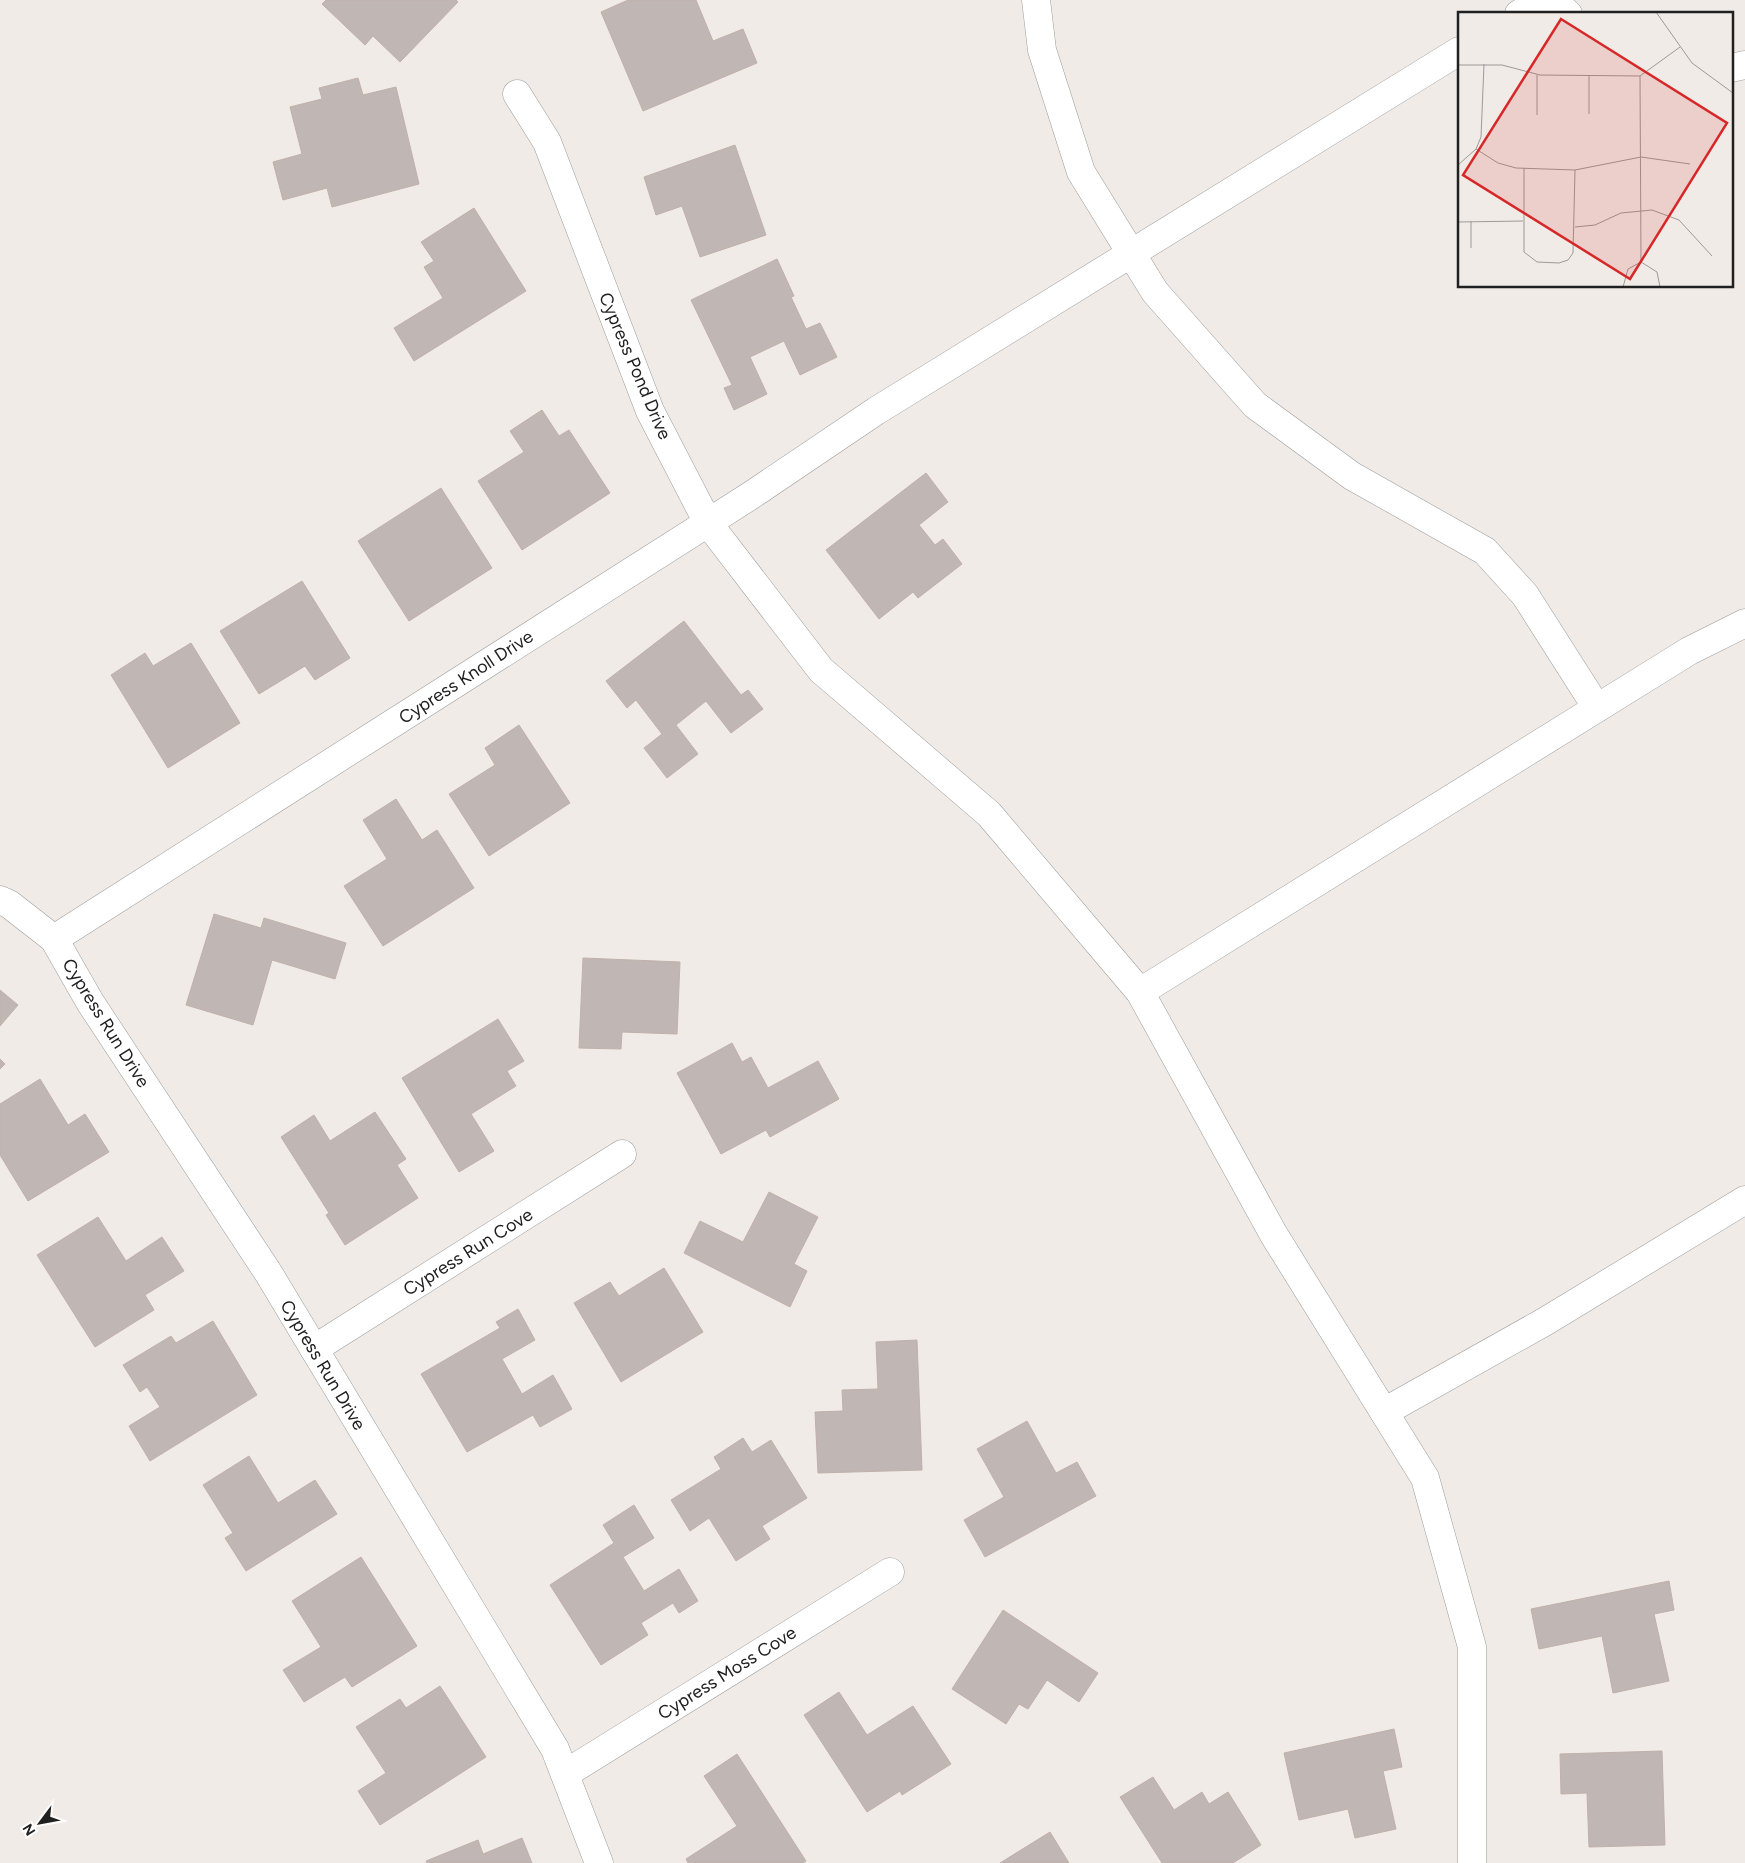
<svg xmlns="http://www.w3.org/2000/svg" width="1745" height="1863" viewBox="0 0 1745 1863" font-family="Figtree,sans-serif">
  <rect width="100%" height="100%" fill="#f0ebe7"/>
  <g fill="#c0b6b4" stroke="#c1b0aa">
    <polygon points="326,0 456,0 458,2 400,62 373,36 365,45 322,4"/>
    <polygon points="628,0 696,0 713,41 743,29 757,63 643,111 601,12"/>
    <polygon points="358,78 363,95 396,87 419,184 332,207 327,188 283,200 273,162 302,154 290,107 322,99 319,88"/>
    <polygon points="735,145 766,235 700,257 682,206 656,215 644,177"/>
    <polygon points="474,208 526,291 414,361 394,328 443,298 424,267 434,261 421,242"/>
    <polygon points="777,259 794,296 791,297 806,329 820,323 837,357 800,375 784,341 750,357 767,394 734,410 724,388 732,385 691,300"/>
    <polygon points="542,410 559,436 569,430 610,493 522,550 478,481 524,452 510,431"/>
    <polygon points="926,473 948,502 919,525 935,545 943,539 962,564 918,598 913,592 879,619 826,550"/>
    <polygon points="441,488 492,568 409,621 358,541"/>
    <polygon points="302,581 350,658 315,680 305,666 259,694 220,631"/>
    <polygon points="684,621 741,695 748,690 763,709 731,733 706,701 676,725 698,754 667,778 644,748 662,734 636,700 627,708 606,681"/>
    <polygon points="191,643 240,723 168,768 111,675 145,653 153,666"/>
    <polygon points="519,725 570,803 489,856 449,794 495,765 485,748"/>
    <polygon points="396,799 422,840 437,830 474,888 383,946 344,886 387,859 363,820"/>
    <polygon points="214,914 261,928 264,918 346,943 335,979 272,960 253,1025 186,1005"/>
    <polygon points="583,958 680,962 677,1034 622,1032 621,1049 579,1048"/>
    <polygon points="0,990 18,1005 0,1026"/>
    <polygon points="498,1019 524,1061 507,1071 516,1086 471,1114 494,1151 459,1172 402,1078"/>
    <polygon points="732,1043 742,1062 751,1057 768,1088 818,1061 839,1099 770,1137 766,1130 721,1154 677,1073"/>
    <polygon points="0,1059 5,1064 0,1069"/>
    <polygon points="40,1079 68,1125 85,1114 109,1152 28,1201 0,1155 0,1104"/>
    <polygon points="375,1112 406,1159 397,1165 418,1198 345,1245 326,1215 329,1213 281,1137 314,1115 330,1141"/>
    <polygon points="769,1192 818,1217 794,1264 807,1271 790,1307 684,1253 700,1221 743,1242"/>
    <polygon points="98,1217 126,1261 162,1237 184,1271 145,1295 154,1310 95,1347 37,1255"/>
    <polygon points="664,1268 703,1332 621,1382 574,1303 610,1282 619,1296"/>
    <polygon points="518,1309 535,1340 502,1359 522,1394 553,1375 572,1409 540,1427 533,1415 467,1452 421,1374 500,1328 496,1322"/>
    <polygon points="213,1321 257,1395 150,1461 129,1426 160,1407 147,1387 140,1392 123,1365 171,1336 176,1343"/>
    <polygon points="917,1340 922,1470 818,1473 815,1412 843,1411 842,1390 878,1389 876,1342"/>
    <polygon points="1027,1421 1056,1473 1077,1462 1096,1496 985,1557 964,1520 1004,1497 977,1449"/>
    <polygon points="743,1438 752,1452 771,1440 807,1498 762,1526 770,1539 736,1561 709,1518 690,1531 671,1500 721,1469 714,1457"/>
    <polygon points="249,1456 278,1503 315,1480 337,1514 246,1571 225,1538 233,1533 203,1485"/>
    <polygon points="634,1505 654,1538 623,1557 644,1591 679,1569 698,1601 679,1613 673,1603 641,1623 648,1635 601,1665 550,1585 614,1543 603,1525"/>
    <polygon points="361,1557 417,1646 352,1687 345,1677 304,1702 283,1670 321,1647 292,1601"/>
    <polygon points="1669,1581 1674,1610 1654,1614 1669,1681 1613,1693 1602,1636 1539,1649 1531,1609"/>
    <polygon points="1003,1610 1098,1673 1079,1702 1047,1680 1028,1709 1019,1704 1006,1724 952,1689"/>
    <polygon points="440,1686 486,1757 380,1825 358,1791 386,1773 356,1727 400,1699 406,1708"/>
    <polygon points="839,1692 867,1735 913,1706 951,1764 902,1795 900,1791 867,1812 804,1715"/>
    <polygon points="1394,1729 1402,1767 1383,1771 1396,1829 1355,1838 1348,1809 1299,1820 1284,1753"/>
    <polygon points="1662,1751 1665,1845 1589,1847 1587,1793 1561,1794 1560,1754"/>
    <polygon points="737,1754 806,1861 803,1863 688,1863 686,1859 737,1826 704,1776"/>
    <polygon points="1153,1777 1174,1810 1202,1792 1209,1804 1228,1792 1261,1845 1233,1863 1162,1863 1120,1797"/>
    <polygon points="1050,1832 1069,1863 1000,1863"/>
    <polygon points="522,1838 532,1863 427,1863 426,1861 478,1840 483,1854"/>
  </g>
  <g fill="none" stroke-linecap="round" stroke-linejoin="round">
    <g stroke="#9d9d9d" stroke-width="29">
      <g id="minor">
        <polyline points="1036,0 1042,50 1081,172 1155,292 1255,405 1352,476 1485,551 1525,595 1597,708"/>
        <polyline points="1553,0 1568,14"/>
        <polyline points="1519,14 1542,0"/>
        <polyline points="1731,68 1745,65"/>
        <polyline points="517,94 547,142 650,411 708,523 821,670 989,814 1140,992 1274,1235 1425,1478 1472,1647 1472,1863"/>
        <polyline points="0,900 9,904 54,939 90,1002 269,1274 555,1749 599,1863"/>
        <polyline points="54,939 750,496 876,411 1459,51"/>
        <polyline points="1140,992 1689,651 1745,623"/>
        <polyline points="314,1349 622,1154"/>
        <polyline points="1384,1412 1546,1321 1745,1200"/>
        <polyline points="565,1774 890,1572"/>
      </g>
    </g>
    <use href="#minor" stroke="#fff" stroke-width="28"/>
  </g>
  <g text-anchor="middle" stroke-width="4.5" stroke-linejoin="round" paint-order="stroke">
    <g font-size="18" fill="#202020" stroke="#fff">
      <text transform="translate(635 366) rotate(67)" y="6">Cypress Pond Drive</text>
      <text transform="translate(466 677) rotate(-33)" y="6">Cypress Knoll Drive</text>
      <text transform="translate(106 1023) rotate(58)" y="6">Cypress Run Drive</text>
      <text transform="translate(468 1252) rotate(-32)" y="6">Cypress Run Cove</text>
      <text transform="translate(323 1365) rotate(59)" y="6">Cypress Run Drive</text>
      <text transform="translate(727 1673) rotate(-32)" y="6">Cypress Moss Cove</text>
    </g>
  </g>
  <g transform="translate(1458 12)">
    <rect width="275" height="275" fill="#f0ebe7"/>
    <path fill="none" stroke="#9d9a97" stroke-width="1" d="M198 0 234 51 275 81M0 53H44L82 63 182 64 222 35M131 64V102M79 103V63M18 137 40 151 58 156 117 158 183 145 232 152M0 153 18 137 23 125 26 52M66 156V240L79 250 101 251 110 248 115 241 117 158M13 209V236M0 210 65 209M117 215 137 213 163 201 194 198 221 208 254 244M183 250 199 260 202 275M165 275 170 257 183 250 182 64"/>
    <path fill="#d62828" fill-opacity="0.15" stroke="#d62828" stroke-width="2.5" d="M103 7 269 111 172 267 5 163Z"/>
    <rect width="275" height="275" fill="none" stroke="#202020" stroke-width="2.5"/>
  </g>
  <g transform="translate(40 1823) rotate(238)" stroke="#ffffff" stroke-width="4" paint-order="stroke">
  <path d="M0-4L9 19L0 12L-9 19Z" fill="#202020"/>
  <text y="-8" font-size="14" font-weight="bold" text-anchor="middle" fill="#202020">N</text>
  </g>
</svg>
